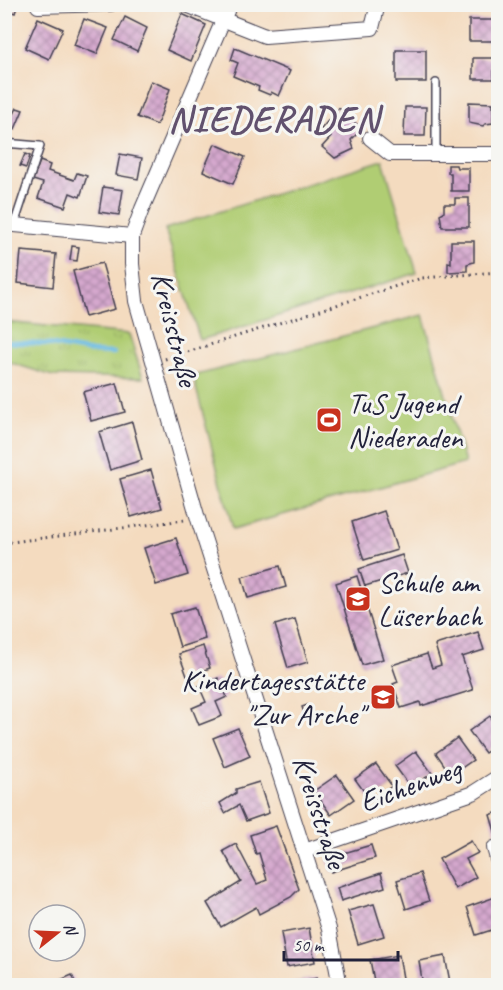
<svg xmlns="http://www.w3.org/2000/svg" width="503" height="990" viewBox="0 0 503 990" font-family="Caveat,sans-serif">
  <defs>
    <pattern id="grass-tufts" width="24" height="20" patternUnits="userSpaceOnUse" patternTransform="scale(1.5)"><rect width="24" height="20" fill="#b0cd73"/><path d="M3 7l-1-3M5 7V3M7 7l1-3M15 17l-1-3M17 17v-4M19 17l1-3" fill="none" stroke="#97b064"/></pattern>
    <pattern id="building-cross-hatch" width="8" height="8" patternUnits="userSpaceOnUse" patternTransform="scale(1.5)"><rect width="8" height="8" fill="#d5a8ce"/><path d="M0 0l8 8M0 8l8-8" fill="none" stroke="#ac88a8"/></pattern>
  </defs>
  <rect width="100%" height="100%" fill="#f6f6f2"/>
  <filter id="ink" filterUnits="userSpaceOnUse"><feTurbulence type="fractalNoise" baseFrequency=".0167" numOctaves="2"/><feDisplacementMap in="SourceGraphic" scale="12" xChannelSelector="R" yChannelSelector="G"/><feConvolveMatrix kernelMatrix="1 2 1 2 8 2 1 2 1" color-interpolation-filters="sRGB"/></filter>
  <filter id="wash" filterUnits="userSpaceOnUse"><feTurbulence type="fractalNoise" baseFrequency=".008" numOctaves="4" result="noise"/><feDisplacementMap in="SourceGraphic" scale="24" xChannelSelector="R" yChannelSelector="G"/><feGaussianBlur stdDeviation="1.35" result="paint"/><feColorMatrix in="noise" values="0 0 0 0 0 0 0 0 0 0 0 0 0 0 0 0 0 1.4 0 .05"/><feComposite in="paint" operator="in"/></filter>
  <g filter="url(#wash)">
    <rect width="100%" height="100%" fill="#f4dbbf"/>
    <polygon fill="url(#grass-tufts)" stroke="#697857" stroke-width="1.5" points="5,322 129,334 143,378 53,376 5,361"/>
    <g fill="#b0cd73" stroke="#697857" stroke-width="1.5">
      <polygon points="383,160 417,273 200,340 165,229"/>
      <polygon points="423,315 465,463 233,529 193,376"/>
    </g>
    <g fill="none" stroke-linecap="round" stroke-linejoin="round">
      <polyline stroke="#69bbe5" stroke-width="4.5" points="4,342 47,344 92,352 114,353"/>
    </g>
    <g id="blocks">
      <g fill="url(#building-cross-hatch)">
        <polygon points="4,4 18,4 15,13 4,9"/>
        <polygon points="182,14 206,25 191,61 167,50"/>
        <polygon points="125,17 147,28 137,51 114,40"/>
        <polygon points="38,18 63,29 49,59 25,48"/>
        <polygon points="84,19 108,28 97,54 74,45"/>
        <rect x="469" y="20" width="25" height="21"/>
        <polygon points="235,48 290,71 279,96 271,92 270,95 258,90 259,87 233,76 238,63 231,60"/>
        <rect x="396" y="50" width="30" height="32"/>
        <rect x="473" y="58" width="21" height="21"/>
        <polygon points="151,81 170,89 157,125 137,117"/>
        <polygon points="469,102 493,103 493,123 485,124 483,126 469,123"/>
        <polygon points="405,107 426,107 425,136 404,136"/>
        <polygon points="17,108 23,110 15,129 9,127 6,132 5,132 5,110 14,114"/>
        <polygon points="339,108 362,129 351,140 354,149 335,158 322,147 331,137 321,129"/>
        <polygon points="215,144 245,157 233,184 203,171"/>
        <polygon points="25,154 30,156 26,168 20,166"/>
        <polygon points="120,154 142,158 138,179 116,175"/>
        <polygon points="40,161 50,165 48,171 74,180 77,173 87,176 80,197 70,193 65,207 38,198 43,183 33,180"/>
        <polygon points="448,165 456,165 457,168 469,168 469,191 451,191 451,173 448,173"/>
        <polygon points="103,187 123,190 119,215 99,212"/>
        <polygon points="455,198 469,198 469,227 442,227 440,214 444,212 444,204 455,204"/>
        <polygon points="451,241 474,241 474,262 467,264 467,271 448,272 448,262 451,263"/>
        <polygon points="72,246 79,247 77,261 70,260"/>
        <polygon points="5,248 8,248 6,265 5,265"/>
        <polygon points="21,251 56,254 53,287 18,283"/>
        <polygon points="102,263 115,309 85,317 73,271"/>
        <polygon points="117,383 125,412 91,421 83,392"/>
        <polygon points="132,422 142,460 110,470 99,432"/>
        <polygon points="151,470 162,508 131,517 120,479"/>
        <polygon points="384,511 397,550 364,560 352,522"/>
        <polygon points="176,538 188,575 156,585 144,548"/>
        <polygon points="402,555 408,573 365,586 359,569"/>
        <polygon points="280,566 286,587 248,598 242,577"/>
        <polygon points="357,576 383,659 362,665 336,583"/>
        <polygon points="195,607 205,639 180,647 170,614"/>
        <polygon points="295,619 308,662 288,668 275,625"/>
        <polygon points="478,632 484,650 462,657 473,690 421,706 420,702 401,708 393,684 398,682 392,665 427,654 432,668 441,665 435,645"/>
        <polygon points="203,646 210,668 187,676 179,654"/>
        <polygon points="218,678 227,697 216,702 222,716 199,725 192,708 206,702 199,686"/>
        <polygon points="308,705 312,717 306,718 302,707"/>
        <polygon points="490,716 498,727 498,744 485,753 469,731"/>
        <polygon points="238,728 250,756 225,767 213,738"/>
        <polygon points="457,738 473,760 451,775 436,753"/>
        <polygon points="416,751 432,773 411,788 395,766"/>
        <polygon points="376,764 392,786 371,801 355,779"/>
        <polygon points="337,775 354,799 331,815 314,791"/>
        <polygon points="259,782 269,813 246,821 239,805 225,813 220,803 236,793 236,789"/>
        <polygon points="498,812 498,838 497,838 490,815"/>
        <polygon points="276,826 299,889 291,897 259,914 256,907 221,927 207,903 241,882 223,851 236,844 257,884 267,880 259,853 256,854 250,835"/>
        <polygon points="471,841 478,853 466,859 476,877 455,889 439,859"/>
        <polygon points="371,845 375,858 331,872 327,858"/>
        <polygon points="381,873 385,887 341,901 337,888"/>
        <polygon points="420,873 429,901 406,909 397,880"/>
        <polygon points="498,896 498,928 476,935 467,907"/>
        <polygon points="374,904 384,936 358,944 348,911"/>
        <polygon points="309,928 315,962 287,967 281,933"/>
        <polygon points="399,955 404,984 375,986 370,960"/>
        <polygon points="445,956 450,982 423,986 419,961"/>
        <polygon points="72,975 77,986 57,986 56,982"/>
        <polygon points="317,978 318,986 294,986 293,982"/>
      </g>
    </g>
  </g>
  <g filter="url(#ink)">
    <use href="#blocks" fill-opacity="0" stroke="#423e4f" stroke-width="1.5"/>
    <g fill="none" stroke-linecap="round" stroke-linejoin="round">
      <g stroke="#423e4f" stroke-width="10">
        <g id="service">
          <polyline points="4,143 40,146 14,225"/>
          <polyline points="436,154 436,83"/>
        </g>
      </g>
      <g stroke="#423e4f" stroke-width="16">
        <g id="minor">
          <polyline points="184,4 265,36 372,28 378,4"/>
          <polyline points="230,4 142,209 132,236 132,264 136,301 198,519 329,929 340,986"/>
          <polyline points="38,6 111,4"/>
          <polyline points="370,138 390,154 498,154"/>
          <polyline points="4,224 132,236"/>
          <polyline points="494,848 498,862"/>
          <polyline points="304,851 473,793 498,777"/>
        </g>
      </g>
      <g stroke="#423e4f" stroke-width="3" stroke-dasharray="1.5 4.5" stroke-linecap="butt">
        <polyline points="165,359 422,278 498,272"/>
        <polyline points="4,543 185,520"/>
      </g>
      <use href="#service" stroke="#fff" stroke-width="7"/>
      <use href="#minor" stroke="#fff" stroke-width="14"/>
    </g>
  </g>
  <defs>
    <g id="stadium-square" transform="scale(1.35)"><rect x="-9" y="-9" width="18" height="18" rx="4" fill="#c8321e" stroke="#f6f6f2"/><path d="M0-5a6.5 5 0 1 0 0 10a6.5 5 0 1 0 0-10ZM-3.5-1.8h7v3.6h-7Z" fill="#fff"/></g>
    <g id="school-square" transform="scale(1.35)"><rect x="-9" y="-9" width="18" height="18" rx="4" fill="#c8321e" stroke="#f6f6f2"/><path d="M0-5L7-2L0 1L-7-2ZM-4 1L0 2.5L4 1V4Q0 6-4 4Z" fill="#fff"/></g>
  </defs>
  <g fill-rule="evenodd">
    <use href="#stadium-square" x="329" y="420"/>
    <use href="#school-square" x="358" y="599"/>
    <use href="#school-square" x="383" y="697"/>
  </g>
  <g text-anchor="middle" stroke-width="6" stroke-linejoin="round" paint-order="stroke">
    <g font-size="30" fill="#22223b" stroke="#f6f6f2">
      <text transform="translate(175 329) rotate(76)" y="10">Kreisstraße</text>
      <text transform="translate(410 785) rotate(-20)" y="10">Eichenweg</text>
      <text transform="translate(320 812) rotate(72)" y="10">Kreisstraße</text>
    </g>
    <g font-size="30" fill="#22223b" stroke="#f6f6f2" text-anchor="start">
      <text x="348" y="413">TuS Jugend<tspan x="348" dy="34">Niederaden</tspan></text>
      <text x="378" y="592">Schule am<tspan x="378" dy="34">Lüserbach</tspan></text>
      <text x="364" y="690" text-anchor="end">Kindertagesstätte<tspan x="364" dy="34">"Zur Arche"</tspan></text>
    </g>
    <g font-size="36" font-weight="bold" letter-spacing="1.5" fill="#61516e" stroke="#f6f6f2">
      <text x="274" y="131">NIEDERADEN</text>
    </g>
  </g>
  <rect width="503" height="990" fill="none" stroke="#f6f6f2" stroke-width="24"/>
  <g transform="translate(57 933) rotate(72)"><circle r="28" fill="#f6f6f2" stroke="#a1a1a9" stroke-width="1.5"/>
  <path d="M0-4.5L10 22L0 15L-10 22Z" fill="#c8321e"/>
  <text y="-9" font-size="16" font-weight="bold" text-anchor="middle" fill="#22223b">N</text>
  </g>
  <path d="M284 951v9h114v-9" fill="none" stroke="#22223b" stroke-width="3"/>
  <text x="293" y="951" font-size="18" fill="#22223b" stroke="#f6f6f2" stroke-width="4.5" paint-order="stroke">50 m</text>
</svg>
